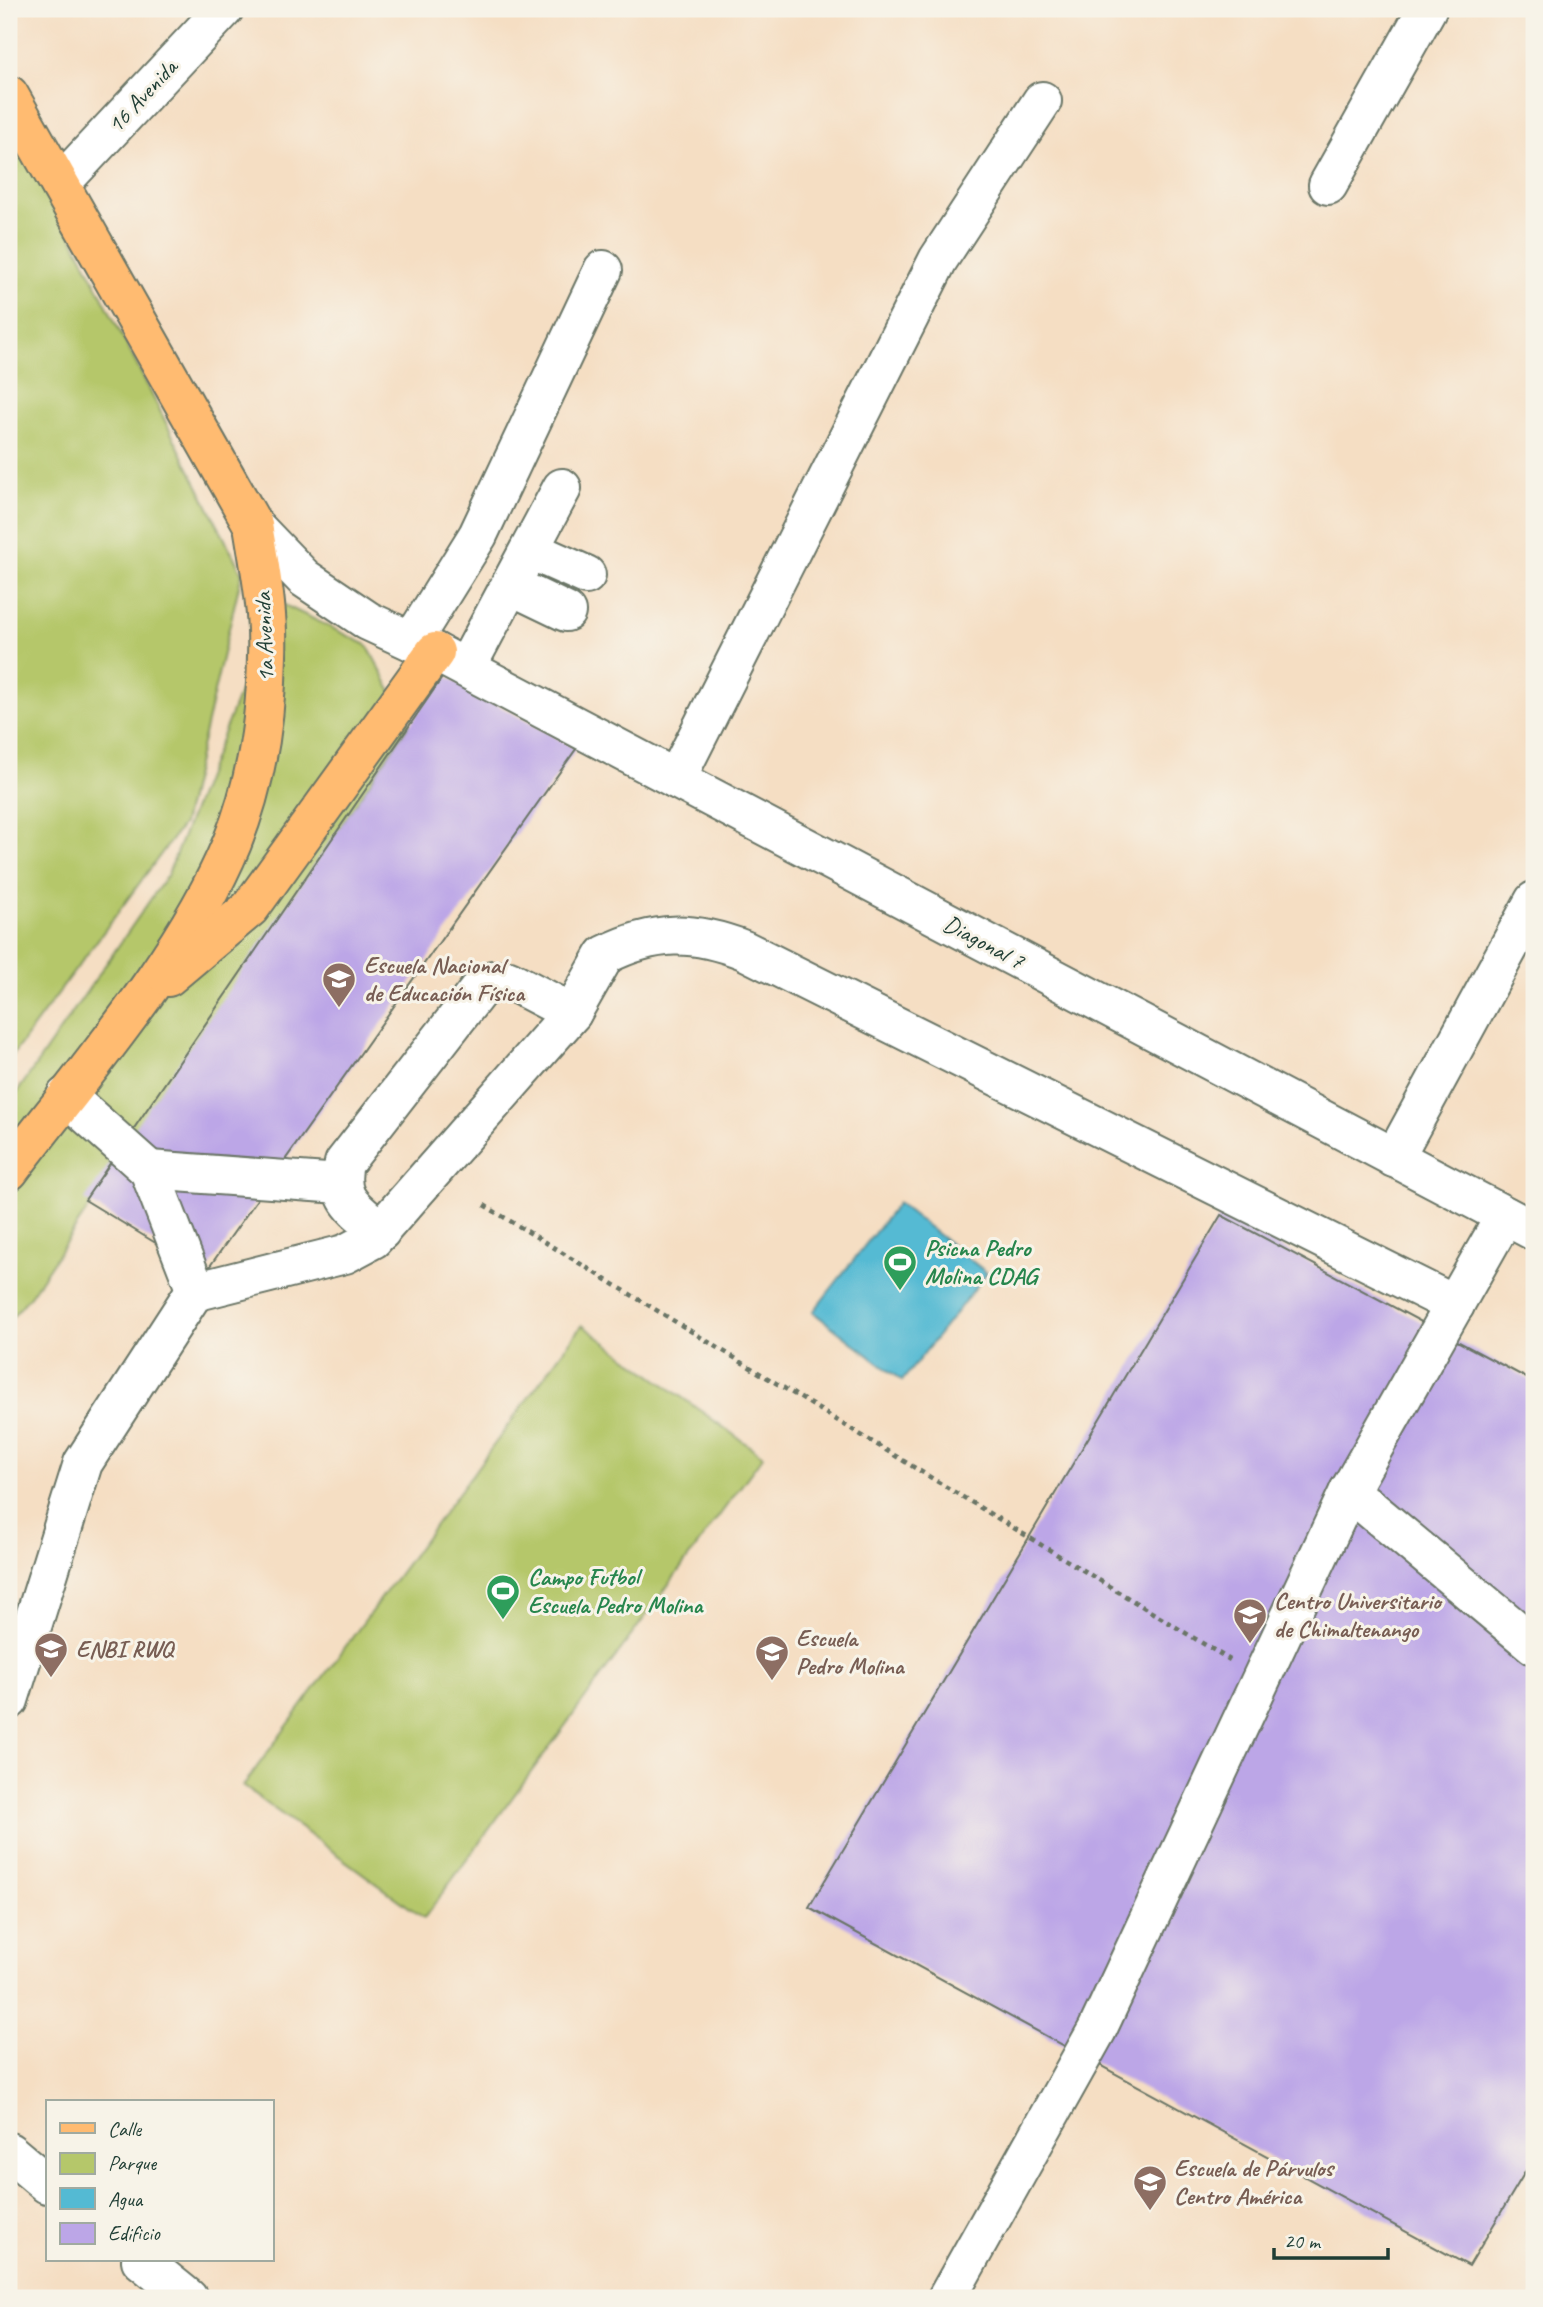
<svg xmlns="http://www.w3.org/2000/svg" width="1543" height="2307" viewBox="0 0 1543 2307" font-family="Caveat,sans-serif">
  <rect width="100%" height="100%" fill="#f7f3e8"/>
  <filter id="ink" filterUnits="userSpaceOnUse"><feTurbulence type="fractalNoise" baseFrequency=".0143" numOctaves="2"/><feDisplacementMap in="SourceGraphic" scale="14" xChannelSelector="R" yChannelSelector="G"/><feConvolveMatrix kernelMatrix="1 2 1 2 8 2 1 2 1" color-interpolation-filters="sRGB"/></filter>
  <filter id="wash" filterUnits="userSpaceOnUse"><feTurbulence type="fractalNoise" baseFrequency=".00686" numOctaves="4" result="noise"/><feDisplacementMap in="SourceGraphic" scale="28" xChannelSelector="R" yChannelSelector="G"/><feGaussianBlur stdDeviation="1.57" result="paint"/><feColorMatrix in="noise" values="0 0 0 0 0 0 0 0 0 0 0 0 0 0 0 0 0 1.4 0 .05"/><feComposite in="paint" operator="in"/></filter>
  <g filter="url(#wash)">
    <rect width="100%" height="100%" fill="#f5dec3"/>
    <g fill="#b5c76a" stroke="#6a824f" stroke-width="2">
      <polygon points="9,112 242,573 183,824 9,1060"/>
      <polygon points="270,598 367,645 409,724 31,1295 9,1321 9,1104 168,874 247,673"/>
      <polygon points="582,1325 763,1456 424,1918 243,1786"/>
    </g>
    <polygon fill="#54bad3" stroke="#3a7c84" stroke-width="2" points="898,1203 987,1273 902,1381 813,1312"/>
    <g id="blocks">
      <g fill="#bca6e7">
        <polygon points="444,675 576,749 205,1273 85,1200"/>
        <polygon points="1221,1215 1534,1382 1534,2157 1469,2266 809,1907"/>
      </g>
    </g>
  </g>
  <g filter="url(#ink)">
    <use href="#blocks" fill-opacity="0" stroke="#6a7566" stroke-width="2"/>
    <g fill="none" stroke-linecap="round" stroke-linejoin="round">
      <g stroke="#6a7566" stroke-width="42">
        <g id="minor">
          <polyline points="60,184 224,9"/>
          <polyline points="1328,185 1427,9"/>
          <polyline points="253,525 304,578 368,621 435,652 1534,1231"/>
          <polyline points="530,550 586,575"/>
          <polyline points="512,586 566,612"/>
          <polyline points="412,641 478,535 603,270"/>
          <polyline points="466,668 562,488"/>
          <polyline points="676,779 938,260 1042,101"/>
          <polyline points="66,1096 149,1170 196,1291"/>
          <polyline points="1394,1158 1534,901"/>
          <polyline points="149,1170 340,1184"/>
          <path d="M381 1231C355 1208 336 1201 344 1163L478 991 493 980H509L572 1013"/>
          <polyline points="1349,1491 1534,1645"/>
          <path d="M9 1700 83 1463 194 1292 345 1254 373 1239 572 1013 605 955C655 930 692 930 744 950L1455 1305"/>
          <polyline points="9,2152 47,2184"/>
          <polyline points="141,2260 188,2298"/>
          <polyline points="947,2298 1097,2030 1349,1491 1505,1216"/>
        </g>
      </g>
      <g stroke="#6a7566" stroke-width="42">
        <g id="major">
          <path d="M9 95 253 525C260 568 269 612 267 656 266 719 256 784 232 843 184 959 85 1071 9 1171"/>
          <polyline points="168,977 250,908 435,652"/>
        </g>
      </g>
      <polyline stroke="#6a7566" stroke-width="4.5" stroke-dasharray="5 5" stroke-linecap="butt" points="484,1205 1230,1660"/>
      <use href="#minor" stroke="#fff" stroke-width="38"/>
      <use href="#major" stroke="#ffbb71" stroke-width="38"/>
    </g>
  </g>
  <defs>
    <g id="school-pin" transform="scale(1.75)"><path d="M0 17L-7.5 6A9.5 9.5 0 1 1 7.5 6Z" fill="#8d6e63" stroke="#f7f3e8"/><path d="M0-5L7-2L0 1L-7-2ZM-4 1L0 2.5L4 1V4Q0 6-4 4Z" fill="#fff"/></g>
    <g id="stadium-pin" transform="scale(1.75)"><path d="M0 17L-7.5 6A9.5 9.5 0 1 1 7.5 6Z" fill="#2e9e5b" stroke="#f7f3e8"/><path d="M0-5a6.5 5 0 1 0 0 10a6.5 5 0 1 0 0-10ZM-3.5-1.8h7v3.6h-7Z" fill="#fff"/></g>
    <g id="university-pin" transform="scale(1.75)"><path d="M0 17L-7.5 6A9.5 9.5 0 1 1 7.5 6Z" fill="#8d6e63" stroke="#f7f3e8"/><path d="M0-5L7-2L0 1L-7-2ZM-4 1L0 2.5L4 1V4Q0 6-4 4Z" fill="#fff"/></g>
  </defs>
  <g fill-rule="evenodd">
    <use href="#school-pin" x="339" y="979"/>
    <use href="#stadium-pin" x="900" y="1262"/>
    <use href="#stadium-pin" x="503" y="1591"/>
    <use href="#university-pin" x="1250" y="1615"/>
    <use href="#school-pin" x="51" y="1649"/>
    <use href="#school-pin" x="772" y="1652"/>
    <use href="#school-pin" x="1150" y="2182"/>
  </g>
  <g text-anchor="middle" stroke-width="6" stroke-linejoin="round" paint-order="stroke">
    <g font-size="24" fill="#1f3d34" stroke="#f7f3e8">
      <text transform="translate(142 96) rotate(-47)" y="8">16 Avenida</text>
      <text transform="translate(264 637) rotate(-92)" y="8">1a Avenida</text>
      <text transform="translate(984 942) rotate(28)" y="8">Diagonal 7</text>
    </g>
    <g font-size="24" font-weight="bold" fill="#785e54" stroke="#f7f3e8" text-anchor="start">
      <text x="364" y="973">Escuela Nacional<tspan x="364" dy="28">de Educación Física</tspan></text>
      <text x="1274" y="1609">Centro Universitario<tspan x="1274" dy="28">de Chimaltenango</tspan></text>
      <text x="796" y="1646">Escuela<tspan x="796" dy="28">Pedro Molina</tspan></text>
      <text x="76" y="1657">ENBI RWQ</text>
      <text x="1174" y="2176">Escuela de Párvulos<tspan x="1174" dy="28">Centro América</tspan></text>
    </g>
    <g font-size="24" font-weight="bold" fill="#27864d" stroke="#f7f3e8" text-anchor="start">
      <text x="925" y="1256">Psicna Pedro<tspan x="925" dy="28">Molina CDAG</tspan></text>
      <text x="528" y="1585">Campo Futbol<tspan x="528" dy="28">Escuela Pedro Molina</tspan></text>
    </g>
  </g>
  <rect width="1543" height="2307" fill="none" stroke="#f7f3e8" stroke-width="35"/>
  <rect x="46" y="2100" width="228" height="161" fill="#f7f3e8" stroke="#a1aaa0" stroke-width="2"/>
  <rect x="60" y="2123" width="35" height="10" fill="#ffbb71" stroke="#a1aaa0" stroke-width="2"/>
  <text x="108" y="2136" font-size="21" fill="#1f3d34">Calle</text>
  <rect x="60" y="2153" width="35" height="21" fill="#b5c76a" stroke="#a1aaa0" stroke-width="2"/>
  <text x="108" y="2170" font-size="21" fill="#1f3d34">Parque</text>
  <rect x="60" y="2188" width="35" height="21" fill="#54bad3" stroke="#a1aaa0" stroke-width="2"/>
  <text x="108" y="2206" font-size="21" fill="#1f3d34">Agua</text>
  <rect x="60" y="2223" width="35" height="21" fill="#bca6e7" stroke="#a1aaa0" stroke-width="2"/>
  <text x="108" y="2240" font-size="21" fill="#1f3d34">Edificio</text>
  <path d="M1274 2248v10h114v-10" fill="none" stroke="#1f3d34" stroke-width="3.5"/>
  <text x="1284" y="2248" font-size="21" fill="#1f3d34" stroke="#f7f3e8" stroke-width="5" paint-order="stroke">20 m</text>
</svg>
